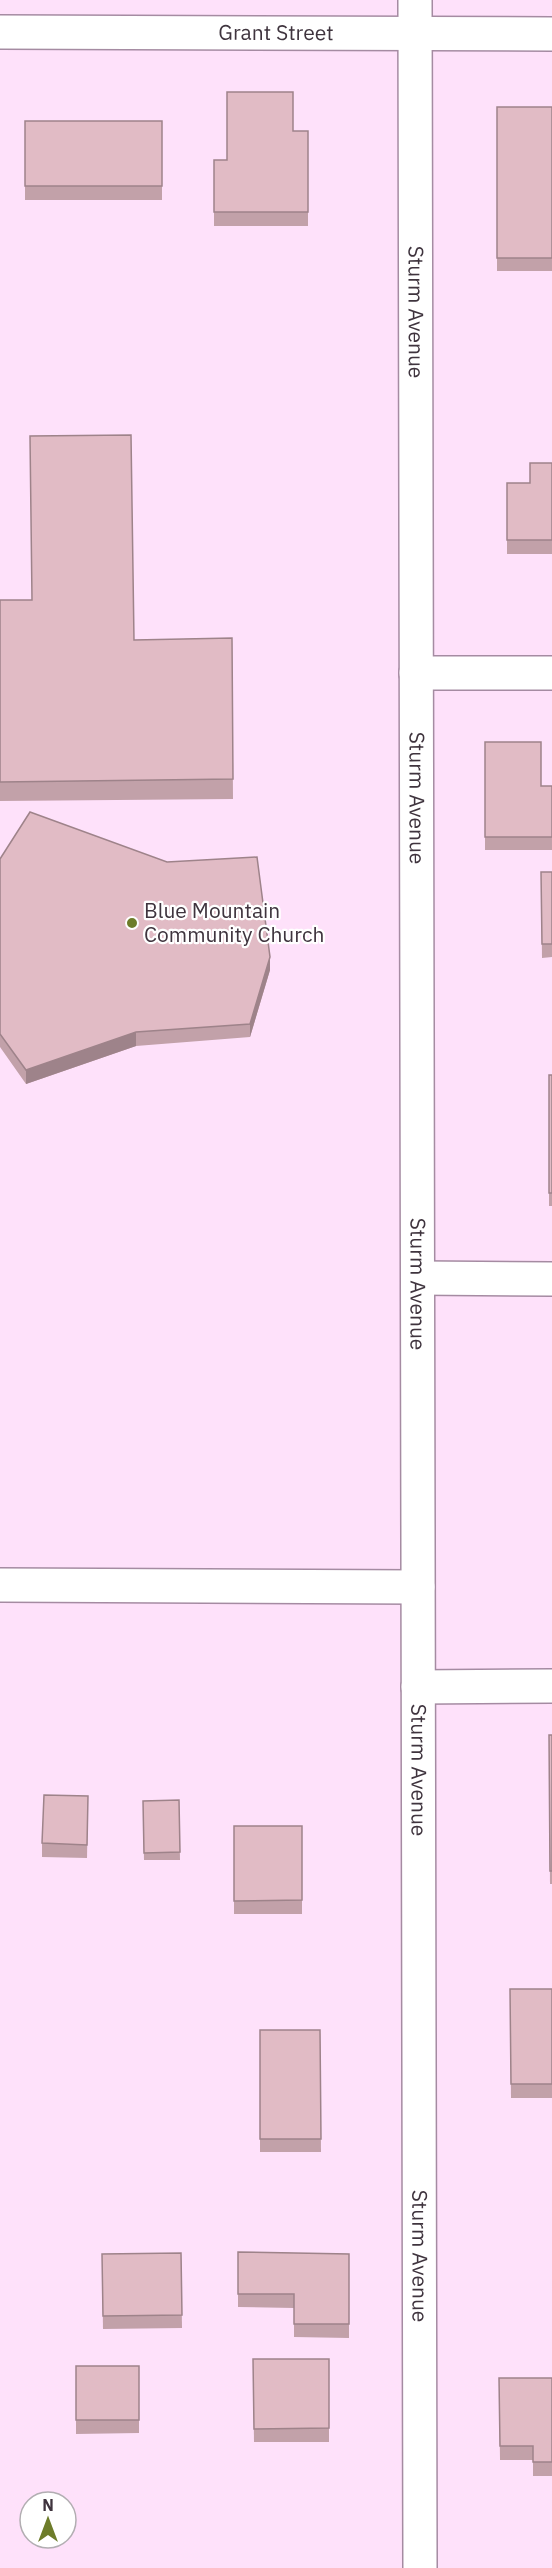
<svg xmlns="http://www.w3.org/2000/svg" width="552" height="2568" viewBox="0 0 552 2568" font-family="'IBM Plex Sans',sans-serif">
  <rect width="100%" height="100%" fill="#fee1fa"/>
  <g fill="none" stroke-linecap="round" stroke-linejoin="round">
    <g stroke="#a58ba2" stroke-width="36">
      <g id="street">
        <path id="s1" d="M415 0 420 2568"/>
        <path id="s2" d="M0 32 552 34"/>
        <polyline points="416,673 552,673"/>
        <polyline points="418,1278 552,1279"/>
        <polyline points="0,1585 418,1587"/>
        <polyline points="418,1687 552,1686"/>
      </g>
    </g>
    <use href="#street" stroke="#fff" stroke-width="33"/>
  </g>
  <g fill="#c2a1a9">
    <rect x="497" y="107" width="55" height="164"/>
    <rect x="25" y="121" width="137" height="79"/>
    <polygon points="293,131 308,131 308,226 214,226 214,160 227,160"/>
    <polygon points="552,463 552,554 507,554 507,483 530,483"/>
    <polygon points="0,600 134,640 232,638 233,799 0,801"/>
    <polygon points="485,742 541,786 552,786 552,850 485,850"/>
    <polygon points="0,859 270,970 250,1037 136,1046 26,1084 0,1047"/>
    <polygon points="541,872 552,872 552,957 542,958"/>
    <rect x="549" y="1075" width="3" height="131"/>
    <polygon points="549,1735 552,1735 552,1884 550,1884"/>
    <polygon points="88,1796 87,1858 42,1857 42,1843"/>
    <polygon points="179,1800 180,1860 144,1860 143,1801"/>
    <rect x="234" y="1826" width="68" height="88"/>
    <polygon points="510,1989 552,1989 552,2098 511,2098"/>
    <polygon points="260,2030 320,2030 321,2152 260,2152"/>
    <polygon points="238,2252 349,2254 349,2338 294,2337 294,2308 238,2307"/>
    <polygon points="181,2253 182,2328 103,2329 102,2254"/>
    <polygon points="253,2359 329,2359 329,2442 254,2442"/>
    <polygon points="76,2366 139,2366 139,2433 76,2434"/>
    <polygon points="499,2378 552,2378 552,2476 533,2476 533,2460 500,2460"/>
  </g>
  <g fill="#9e838a">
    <polygon points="270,957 270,970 250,1037 250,1024"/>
    <polygon points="136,1032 136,1046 26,1084 26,1070"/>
  </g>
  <g fill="#e1bbc5" stroke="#9e838a" stroke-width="1.5">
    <polygon points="227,92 293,92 293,131 308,131 308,212 214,212 214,160 227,160"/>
    <rect x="497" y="107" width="55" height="151"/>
    <rect x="25" y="121" width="137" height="65"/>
    <polygon points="131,435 134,640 232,638 233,779 0,782 0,600 32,600 30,436"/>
    <polygon points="530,463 552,463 552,540 507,540 507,483 530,483"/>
    <polygon points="485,742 541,742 541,786 552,786 552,837 485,837"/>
    <polygon points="30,812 167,862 257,857 270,957 250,1024 136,1032 26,1070 0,1034 0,859"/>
    <polygon points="541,872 552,872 552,944 542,944"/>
    <rect x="549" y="1075" width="3" height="118"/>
    <polygon points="549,1735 552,1735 552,1871 550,1871"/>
    <polygon points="44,1795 88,1796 87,1845 42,1843"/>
    <polygon points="179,1800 180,1852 144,1853 143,1801"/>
    <polygon points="234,1826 302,1826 302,1900 234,1901"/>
    <polygon points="510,1989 552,1989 552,2084 511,2084"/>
    <polygon points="260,2030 320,2030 321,2139 260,2139"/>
    <polygon points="238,2252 349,2254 349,2324 294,2324 294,2294 238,2294"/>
    <polygon points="181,2253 182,2315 103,2316 102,2254"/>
    <polygon points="253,2359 329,2359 329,2428 254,2429"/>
    <rect x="76" y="2366" width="63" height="54"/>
    <polygon points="499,2378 552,2378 552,2462 533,2462 533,2446 500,2446"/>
  </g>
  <circle fill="#6d7c2a" stroke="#fff" stroke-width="2" cx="132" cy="923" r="6"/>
  <g text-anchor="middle" stroke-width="4.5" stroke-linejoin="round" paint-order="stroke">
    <g font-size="21" fill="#3f343e" stroke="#fff">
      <text dy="7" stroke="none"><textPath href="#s2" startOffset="276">Grant Street</textPath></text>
      <text dy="7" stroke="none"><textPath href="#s1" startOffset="312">Sturm Avenue</textPath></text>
      <text dy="7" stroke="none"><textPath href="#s1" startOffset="798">Sturm Avenue</textPath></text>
      <text dy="7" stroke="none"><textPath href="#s1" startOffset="1284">Sturm Avenue</textPath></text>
      <text dy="7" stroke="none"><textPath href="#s1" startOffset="1770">Sturm Avenue</textPath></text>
      <text dy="7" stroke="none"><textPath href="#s1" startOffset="2256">Sturm Avenue</textPath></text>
    </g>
    <g font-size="21" fill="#3f343e" stroke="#fff" text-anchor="start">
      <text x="144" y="918">Blue Mountain<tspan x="144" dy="24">Community Church</tspan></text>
    </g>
  </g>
  <g transform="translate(48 2520)"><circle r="28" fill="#ffffff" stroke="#b2aeb2" stroke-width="1.5"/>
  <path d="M0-4.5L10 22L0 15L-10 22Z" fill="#6d7c2a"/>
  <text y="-9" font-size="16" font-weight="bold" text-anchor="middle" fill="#3f343e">N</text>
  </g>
</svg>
